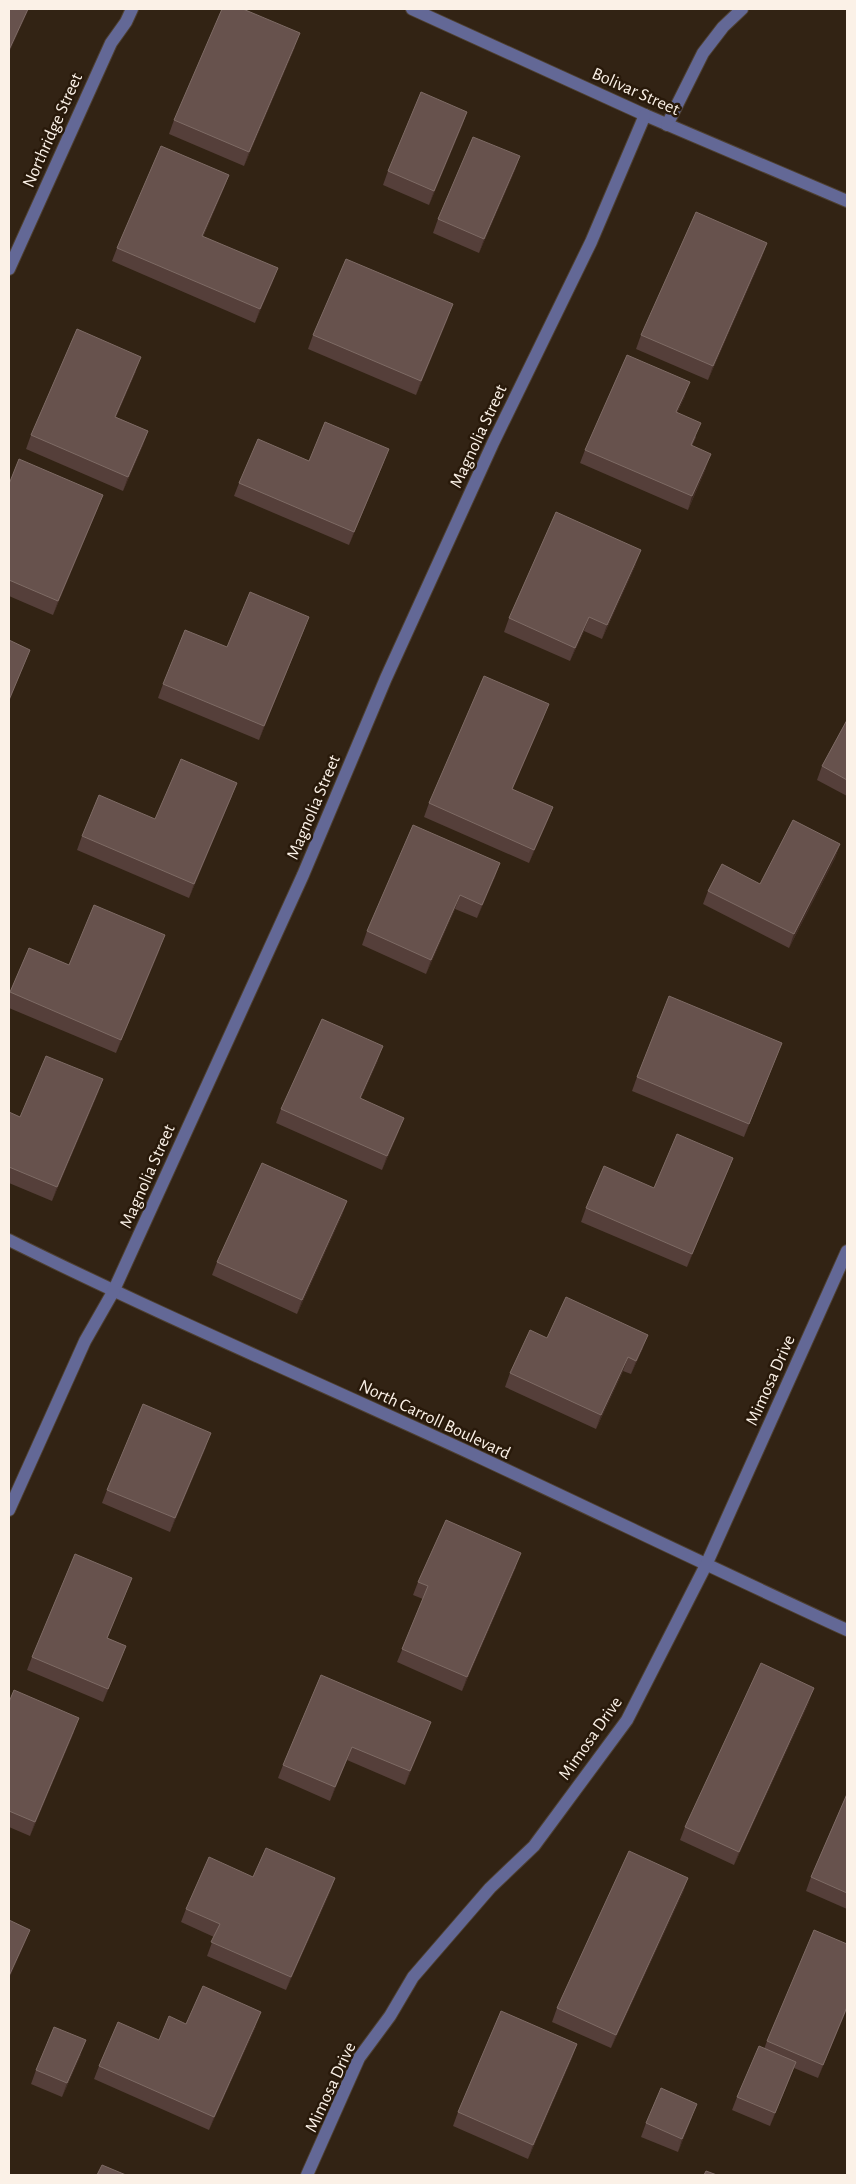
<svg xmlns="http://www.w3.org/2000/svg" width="856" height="2184" viewBox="0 0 856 2184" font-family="'Alegreya Sans',sans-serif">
  <rect width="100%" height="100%" fill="#322314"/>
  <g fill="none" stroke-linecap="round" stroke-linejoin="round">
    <g stroke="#4e4032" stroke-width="14">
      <g id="minor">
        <polyline points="412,9 645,115 847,201"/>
        <polyline points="667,125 703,53 723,27 742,9"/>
        <polyline points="9,269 111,43 126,22 132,9"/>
        <path d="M9 1240C164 1317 324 1385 481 1458 603 1515 725 1574 847 1630"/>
        <polyline points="9,1510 85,1341 113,1292 303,875 386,678 493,443 591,242 645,115"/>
        <polyline points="307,2175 359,2058 390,2016 413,1977 490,1888 534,1846 627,1720 706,1565 847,1251"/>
      </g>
    </g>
    <use href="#minor" stroke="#636896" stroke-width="12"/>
  </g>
  <g fill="#553f3a">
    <polygon points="295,47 244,166 169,134 174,120"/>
    <polygon points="467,112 462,126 429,205 383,185 388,171"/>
    <polygon points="520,156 515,170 479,253 433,233 438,219"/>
    <polygon points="229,175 224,188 203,237 278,268 255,323 112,261 117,248"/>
    <polygon points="767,243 762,257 708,380 636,349 641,335"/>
    <polygon points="448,318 416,395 308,349 313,335"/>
    <polygon points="136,371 116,417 148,431 143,445 123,491 26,449 31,435"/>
    <polygon points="685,396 677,413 696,437 692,446 706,468 688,510 580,463 585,450"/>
    <polygon points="309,461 384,462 349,545 234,496 239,483"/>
    <polygon points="9,484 98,508 53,615 9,596"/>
    <polygon points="636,564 602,639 584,631 570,661 504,632 509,618"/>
    <polygon points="304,630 259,740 158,698 163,684 227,647"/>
    <polygon points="544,717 512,790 553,807 548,820 529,863 424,817 429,803"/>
    <polygon points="847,720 847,796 817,780 822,766"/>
    <polygon points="232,796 189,898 77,850 82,836 155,819"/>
    <polygon points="840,844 835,858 789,948 703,904 708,891 760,884"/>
    <polygon points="500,863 495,877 477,918 455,909 426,974 362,945 367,931"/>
    <polygon points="29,948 69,965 160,949 116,1053 9,1008 9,995"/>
    <polygon points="782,1043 744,1137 632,1091 637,1077"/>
    <polygon points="378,1060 361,1098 399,1131 382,1170 276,1123 281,1109"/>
    <polygon points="103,1079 98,1093 52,1201 9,1183 9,1112 20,1117"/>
    <polygon points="733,1158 728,1171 687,1267 581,1222 586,1208 654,1188"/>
    <polygon points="347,1201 342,1215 297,1314 212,1275 217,1262"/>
    <polygon points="547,1338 643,1348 631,1374 623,1371 596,1429 505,1387 510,1373"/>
    <polygon points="206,1447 170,1532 102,1503 107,1490"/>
    <polygon points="516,1567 462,1691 397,1662 423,1599 413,1595 418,1582"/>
    <polygon points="132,1578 107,1638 126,1646 103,1702 27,1670 32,1657"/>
    <polygon points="9,1702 74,1732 30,1836 9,1827"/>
    <polygon points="809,1702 734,1865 680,1840 685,1827"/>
    <polygon points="431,1722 405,1785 347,1760 330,1801 278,1778 283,1765"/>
    <polygon points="847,1794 847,1909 806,1891 811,1877"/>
    <polygon points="335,1878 330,1892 286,1990 207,1956 214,1937 181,1922 186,1909"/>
    <polygon points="688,1878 683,1892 611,2048 552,2022 557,2008"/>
    <polygon points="847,2009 818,2078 794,2068 770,2126 732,2110 737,2097 764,2049 767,2041"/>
    <polygon points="186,2024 256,2026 209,2130 94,2079 99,2066 159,2040"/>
    <polygon points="577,2044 572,2058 528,2159 453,2126 458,2112"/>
    <polygon points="81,2054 62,2097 31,2084 36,2070"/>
    <polygon points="692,2117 678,2152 641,2137 646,2123"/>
  </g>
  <g fill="#402c23">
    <polygon points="28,9 29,9 9,53 9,50"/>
    <polygon points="300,33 295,47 244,166 249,152"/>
    <polygon points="467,112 462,126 429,205 434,191"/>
    <polygon points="520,156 515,170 479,253 484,239"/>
    <polygon points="229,175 224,188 197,250 202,236"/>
    <polygon points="767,243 762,257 708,380 713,366"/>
    <polygon points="278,268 273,282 255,323 260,309"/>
    <polygon points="453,304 448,318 416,395 421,381"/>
    <polygon points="141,357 136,371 110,430 115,417"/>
    <polygon points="690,382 685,396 671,426 676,412"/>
    <polygon points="148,431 143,445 123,491 128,477"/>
    <polygon points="389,449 384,462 349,545 354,532"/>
    <polygon points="711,454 706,468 688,510 692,496"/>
    <polygon points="103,495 98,508 53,615 58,601"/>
    <polygon points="641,550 636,564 602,639 607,625"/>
    <polygon points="309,617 304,630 259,740 264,726"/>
    <polygon points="589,617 584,631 570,661 575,648"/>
    <polygon points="30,650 25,663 9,702 9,700"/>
    <polygon points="549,704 544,717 507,803 512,789"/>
    <polygon points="237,783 232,796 189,898 194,884"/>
    <polygon points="553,807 548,820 529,863 534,850"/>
    <polygon points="840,844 835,858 789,948 794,934"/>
    <polygon points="500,863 495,877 477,918 482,905"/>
    <polygon points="460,895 455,909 426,974 431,960"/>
    <polygon points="165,935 160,949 116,1053 121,1040"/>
    <polygon points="782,1043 777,1056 744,1137 749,1124"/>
    <polygon points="383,1046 378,1060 355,1112 360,1098"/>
    <polygon points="103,1079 98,1093 52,1201 57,1187"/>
    <polygon points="404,1118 399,1131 382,1170 387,1156"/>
    <polygon points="733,1158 728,1171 687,1267 692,1254"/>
    <polygon points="347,1201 342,1215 297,1314 302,1300"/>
    <polygon points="648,1335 643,1348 631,1374 636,1361"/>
    <polygon points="628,1357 623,1371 596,1429 601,1415"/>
    <polygon points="211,1433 206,1447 170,1532 175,1518"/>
    <polygon points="521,1553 516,1567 462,1691 467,1677"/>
    <polygon points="132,1578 127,1591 102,1652 107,1638"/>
    <polygon points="126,1646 121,1660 103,1702 108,1689"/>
    <polygon points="814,1688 809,1702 734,1865 739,1852"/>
    <polygon points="79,1718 74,1732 30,1836 35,1822"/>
    <polygon points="431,1722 426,1736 405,1785 410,1771"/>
    <polygon points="352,1747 347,1760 330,1801 335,1787"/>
    <polygon points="335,1878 330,1892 286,1990 291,1977"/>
    <polygon points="688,1878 683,1892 611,2048 616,2035"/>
    <polygon points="30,1930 25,1943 9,1979 9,1976"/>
    <polygon points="847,2007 847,2009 818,2078 823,2065"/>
    <polygon points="261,2012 256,2026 209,2130 214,2117"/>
    <polygon points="86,2040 81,2054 62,2097 67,2083"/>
    <polygon points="577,2044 572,2058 528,2159 533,2145"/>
    <polygon points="796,2062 791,2076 770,2126 775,2113"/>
    <polygon points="697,2104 692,2117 678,2152 682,2139"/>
  </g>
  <g fill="#67524d" stroke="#7e6b65">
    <polygon points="9,9 28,9 9,50"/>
    <polygon points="222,9 243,9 300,33 249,152 174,120"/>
    <polygon points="421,92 467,112 434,191 388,171"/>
    <polygon points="473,137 520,156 484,239 438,219"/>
    <polygon points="161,146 229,175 202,236 278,268 260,309 117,248"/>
    <polygon points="696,212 767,243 713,366 641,335"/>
    <polygon points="346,259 453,304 421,381 313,335"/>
    <polygon points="77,329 141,357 115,417 148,431 128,477 31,435"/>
    <polygon points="627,355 690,382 676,412 701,423 691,445 711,454 692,496 585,450"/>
    <polygon points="325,422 389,449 354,532 239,483 258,439 309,461"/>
    <polygon points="19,459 103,495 58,601 9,580 9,484"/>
    <polygon points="556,512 641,550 607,625 589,617 575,648 509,618"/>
    <polygon points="250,592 309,617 264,726 163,684 185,630 227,647"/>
    <polygon points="9,640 30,650 9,700"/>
    <polygon points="484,676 549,704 512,789 553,807 534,850 429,803"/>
    <polygon points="847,720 847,780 822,766"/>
    <polygon points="181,759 237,783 194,884 82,836 99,795 155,819"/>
    <polygon points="793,820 840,844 794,934 708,891 722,864 760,884"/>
    <polygon points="413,825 500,863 482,905 460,895 431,960 367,931"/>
    <polygon points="94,905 165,935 121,1040 10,992 29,948 69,965"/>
    <polygon points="669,996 782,1043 749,1124 637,1077"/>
    <polygon points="322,1019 383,1046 360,1098 404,1118 387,1156 281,1109"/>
    <polygon points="46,1056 103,1079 57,1187 9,1167 9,1112 20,1117"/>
    <polygon points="677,1134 733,1158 692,1254 586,1208 604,1166 654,1188"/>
    <polygon points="262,1163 347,1201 302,1300 217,1262"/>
    <polygon points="566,1297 648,1335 636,1361 628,1357 601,1415 510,1373 530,1330 547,1338"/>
    <polygon points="143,1404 211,1433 175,1518 107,1490"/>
    <polygon points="446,1520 521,1553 467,1677 402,1649 428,1586 418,1582"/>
    <polygon points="75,1554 132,1578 107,1638 126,1646 108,1689 32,1657"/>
    <polygon points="761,1663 814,1688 739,1852 685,1827"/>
    <polygon points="321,1675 431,1722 410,1771 352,1747 335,1787 283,1765"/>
    <polygon points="14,1690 79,1718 35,1822 9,1811 9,1702"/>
    <polygon points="847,1794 847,1893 811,1877"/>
    <polygon points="266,1848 335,1878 291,1977 211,1942 220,1924 186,1909 209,1857 253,1877"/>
    <polygon points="629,1851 688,1878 616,2035 557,2008"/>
    <polygon points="9,1920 30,1930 9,1976"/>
    <polygon points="814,1930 847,1944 847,2007 823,2065 767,2041"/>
    <polygon points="203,1986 261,2012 214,2117 99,2066 118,2022 159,2040 169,2016 186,2024"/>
    <polygon points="501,2011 577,2044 533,2145 458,2112"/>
    <polygon points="54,2027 86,2040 67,2083 36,2070"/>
    <polygon points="759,2046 796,2062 775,2113 737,2097"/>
    <polygon points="661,2088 697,2104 682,2139 646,2123"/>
    <polygon points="102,2165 126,2175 97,2175"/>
    <polygon points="706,2171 717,2175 704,2175"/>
  </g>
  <g text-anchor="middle" stroke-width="5" stroke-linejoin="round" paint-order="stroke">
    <g font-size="18" fill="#fbf1e7" stroke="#28190a">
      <text transform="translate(636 91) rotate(24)" y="6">Bolivar Street</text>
      <text transform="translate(52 130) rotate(-66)" y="6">Northridge Street</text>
      <text transform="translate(478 436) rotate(-65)" y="6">Magnolia Street</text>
      <text transform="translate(313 807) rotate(-67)" y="6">Magnolia Street</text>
      <text transform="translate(147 1176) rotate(-66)" y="6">Magnolia Street</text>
      <text transform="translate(770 1380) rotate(-66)" y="6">Mimosa Drive</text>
      <text transform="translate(435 1419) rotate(25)" y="6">North Carroll Boulevard</text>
      <text transform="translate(590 1738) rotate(-55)" y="6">Mimosa Drive</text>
      <text transform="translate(330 2087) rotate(-65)" y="6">Mimosa Drive</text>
    </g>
  </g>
  <rect width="856" height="2184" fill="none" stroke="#fbf1e7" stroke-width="20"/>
</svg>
